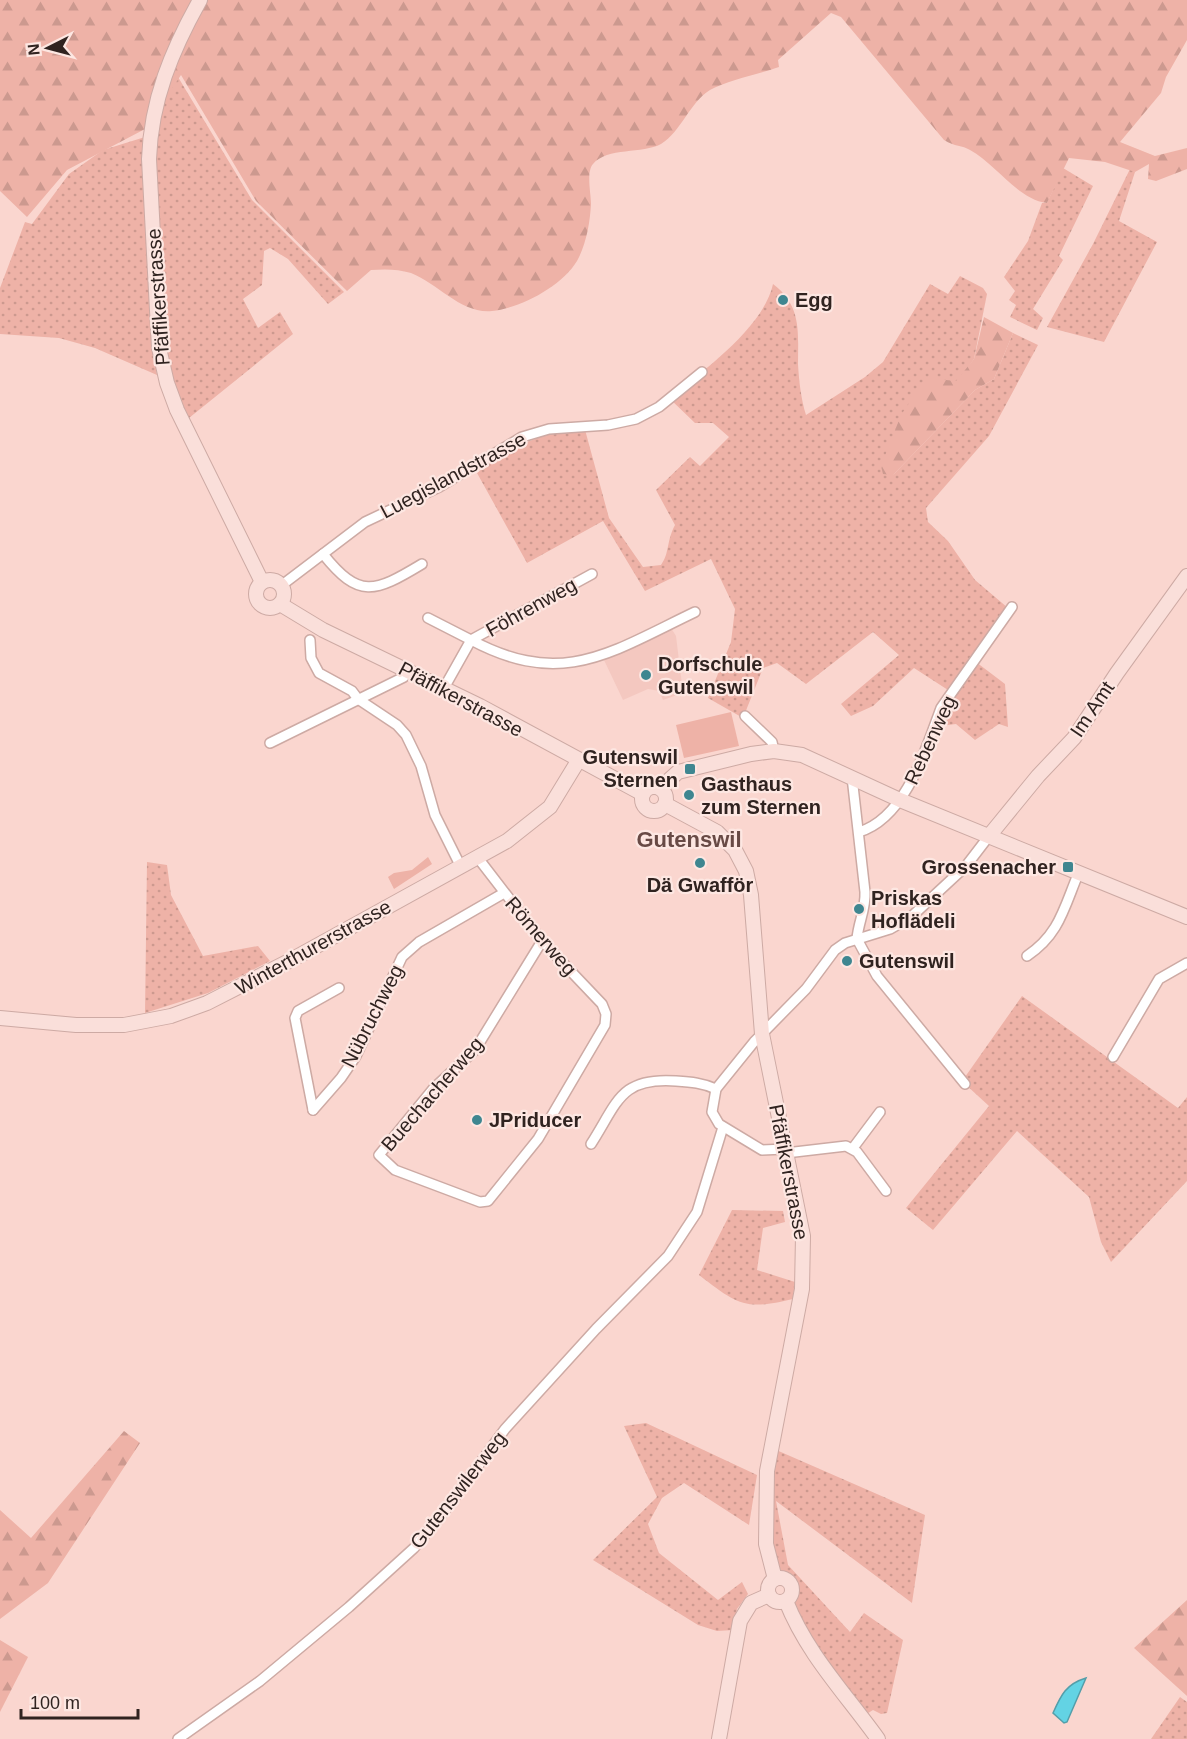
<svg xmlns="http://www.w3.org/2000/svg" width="1187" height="1739" viewBox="0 0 1187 1739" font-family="Arial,sans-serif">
  <defs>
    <pattern id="grass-dots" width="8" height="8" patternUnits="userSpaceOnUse" patternTransform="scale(1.5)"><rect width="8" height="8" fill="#eeb2a7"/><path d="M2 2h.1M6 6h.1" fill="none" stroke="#cc998f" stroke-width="1.8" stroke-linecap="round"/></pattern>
    <pattern id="forest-firs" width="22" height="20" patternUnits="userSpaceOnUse" patternTransform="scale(1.5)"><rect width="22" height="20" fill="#eeb2a7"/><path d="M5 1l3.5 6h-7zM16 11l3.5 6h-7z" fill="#cc998f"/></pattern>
  </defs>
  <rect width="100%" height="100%" fill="#fad6cf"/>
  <polygon fill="#f4c8c0" points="671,628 676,636 683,693 663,700 659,691 648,689 623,700 604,660"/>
  <g fill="url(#grass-dots)">
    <polygon points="172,67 252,200 344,292 328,304 288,259 270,248 264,251 262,285 243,299 258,328 280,312 293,334 189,418 170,380 164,350 155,168 156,133"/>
    <polygon points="145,137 153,344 157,375 95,348 59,338 0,334 0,288 25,222 32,224 69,174 103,150"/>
    <polygon points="1063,168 1093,186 1059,256 1063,260 1033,309 1043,318 1037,330 1010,317 1016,305 1009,300 1015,291 1004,277 1028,241 1042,203 1047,203"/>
    <polygon points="1130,169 1135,172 1119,221 1157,242 1104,342 1047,327 1093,244"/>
    <path d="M960 276 983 288 987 294 974 359 893 475 975 390 994 379 1013 333 1038 345 989 436 926 508 928 522 948 541 975 580 1008 608 976 662 1005 684 1008 727 999 724 975 740 956 724 940 726 948 690 914 668 873 706 851 716 841 704 899 655 873 632 806 684 777 663 763 668 743 718 708 698 731 642 735 609 711 559 645 591 603 521 527 563 477 473C516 443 537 436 584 426L609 518 643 567 661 565C670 552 666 542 675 525L656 490 690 457 700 466 729 437 713 423H695L669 398C702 372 764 327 773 284 802 306 798 332 798 364 799 381 801 399 806 415L865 377 883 362 930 284 948 294Z"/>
    <polygon points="147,862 167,865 171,895 203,956 258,946 270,961 208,993 145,1013"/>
    <polygon points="1022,996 1178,1108 1187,1097 1187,1181 1111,1262 1101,1242 1089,1197 1017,1131 933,1230 906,1208 989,1106 965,1084 965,1077"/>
    <path d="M732 1210 783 1211 785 1222 763 1228 757 1270 795 1282 793 1299C744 1311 737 1304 699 1275Z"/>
    <polygon points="646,1423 757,1475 749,1525 684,1483 662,1498 648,1524 659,1553 718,1600 742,1582 748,1594 737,1609 733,1630 717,1631 698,1625 593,1560 657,1497 624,1426"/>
    <polygon points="774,1449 925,1515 912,1603 776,1501 788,1565 850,1632 864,1613 903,1640 887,1713 881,1714 873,1710 865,1715 820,1659 794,1604 797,1594 796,1582 777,1567 771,1530"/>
    <polygon points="1180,1697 1187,1702 1187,1739 1151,1739"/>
  </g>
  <g fill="url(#forest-firs)">
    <path d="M0 0H1187V40L1166 77 1161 93 1120 142 1155 156 1187 148V169L1156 181 1148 179 1149 164 1135 172 1105 162 1069 158 1047 203C1017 199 996 164 970 150 962 145 955 147 944 140L841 17 831 13 778 60 779 67C759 74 728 80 710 90 690 102 681 132 661 144 643 154 607 147 593 164 586 172 591 193 591 204 590 223 586 245 577 261 562 286 521 308 492 311 461 314 439 284 411 273 398 269 385 269 371 270L347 291 256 201 181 75 145 129 67 170 27 217 0 191Z"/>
    <polygon points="984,317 1013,333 994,379 975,390 893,475 883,474 881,466 901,415 926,378 956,381 974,359"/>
    <polygon points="124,1431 140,1443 48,1583 0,1619 0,1510 31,1538"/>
    <polygon points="1187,1600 1187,1696 1134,1648"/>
    <polygon points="0,1640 28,1657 0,1712"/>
  </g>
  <g fill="#eeb2a7">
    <polygon points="731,712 739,746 684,758 676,725"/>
    <polygon points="428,857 432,864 394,889 388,877 394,873 412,870"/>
  </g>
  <path fill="#63d3e4" stroke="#549ea9" stroke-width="1.5" d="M1086 1678 1067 1722 1064 1723 1053 1713C1061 1695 1066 1684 1086 1678Z"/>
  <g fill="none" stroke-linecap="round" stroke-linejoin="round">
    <g stroke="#cdaaa4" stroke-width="12">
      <g id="street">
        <path d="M323 554C359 599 374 593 422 564"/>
        <polyline points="282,585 365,522 439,487 522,437 549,429 608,425 636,419 659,407 702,372"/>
        <polyline points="428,618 471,640 592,574"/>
        <polyline points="310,640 311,658 319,673 352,691 358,699 397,725 406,735 421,766 435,815 461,867"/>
        <path d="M444 688 471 640C563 689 611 652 695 612"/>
        <polyline points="745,716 772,742 774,751"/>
        <polyline points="270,743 404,677 409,670"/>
        <path d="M852 777 865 892C866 909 858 923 857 939"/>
        <path d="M859 832C906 818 926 748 941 708L1012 607"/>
        <polyline points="478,858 542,941 602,1004 606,1014 605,1025 538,1139 488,1201 480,1202 395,1170 379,1155 433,1089 475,1050 542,941"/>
        <polyline points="857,939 877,976 965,1084"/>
        <path d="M1027 956C1060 934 1064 907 1079 872"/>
        <polyline points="1113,1057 1159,979 1187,963"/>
        <polyline points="313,1110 341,1078 356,1056 402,957 419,942 504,893"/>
        <polyline points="313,1110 295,1018 298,1011 339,988"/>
        <path d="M591 1144C618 1102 620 1077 676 1081 691 1082 703 1083 716 1089"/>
        <polyline points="853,1148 880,1112"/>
        <polyline points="785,1149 762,1150 719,1124 712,1112 716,1089 754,1042 806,989 835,950 845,943 890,929 911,917 966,866 989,836"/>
        <polyline points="786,1153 846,1146 857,1152 886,1191"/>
        <polyline points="178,1739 260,1681 349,1607 414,1548 444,1512 505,1429 596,1329 668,1256 697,1212 723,1127"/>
      </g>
    </g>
    <g stroke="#cdaaa4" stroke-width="16">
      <g id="secondary">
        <path d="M200 0C172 50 151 100 149 159L159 348 167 383 177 410 262 582"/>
        <circle cx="270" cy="594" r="14"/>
        <polyline points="280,604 323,630 480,706 643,794"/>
        <circle cx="654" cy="799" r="12"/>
        <polyline points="660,788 678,772 751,754 774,751 802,755 900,800 1187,917"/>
        <polyline points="665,804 717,832 735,850 746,871 751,895 762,1034 803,1236 802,1289 767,1471 766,1544 775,1579"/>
        <polyline points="989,836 1038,776 1074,738 1117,673 1187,576"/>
        <polyline points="0,1018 76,1025 124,1025 171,1016 207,1003 293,959 507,841 550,807 578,761"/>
        <circle cx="780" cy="1590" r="12"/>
        <path d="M786 1601C807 1654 845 1693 878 1739"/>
        <polyline points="719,1739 740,1621 751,1603 769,1595"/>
      </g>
    </g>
    <use href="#street" stroke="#fff" stroke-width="9"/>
    <use href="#secondary" stroke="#fadfda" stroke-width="14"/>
  </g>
  <g fill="#3f8690" stroke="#fde7e2" stroke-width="2">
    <circle cx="783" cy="300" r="6"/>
    <circle cx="646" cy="675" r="6"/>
    <rect x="684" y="763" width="12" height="12" rx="3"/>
    <circle cx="689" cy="795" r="6"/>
    <circle cx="700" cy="863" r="6"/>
    <rect x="1062" y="861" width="12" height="12" rx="3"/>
    <circle cx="859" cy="909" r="6"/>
    <circle cx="847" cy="961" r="6"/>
    <circle cx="477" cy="1120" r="6"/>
  </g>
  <g text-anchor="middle" stroke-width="4.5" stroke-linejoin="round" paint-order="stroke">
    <g font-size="20" fill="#302320" stroke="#fde7e2">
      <text transform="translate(158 297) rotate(-94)" y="7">Pfäffikerstrasse</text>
      <text transform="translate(453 475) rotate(-28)" y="7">Luegislandstrasse</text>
      <text transform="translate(531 607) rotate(-29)" y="7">Föhrenweg</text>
      <text transform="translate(461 699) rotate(28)" y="7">Pfäffikerstrasse</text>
      <text transform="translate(1092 709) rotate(-56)" y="7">Im Amt</text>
      <text transform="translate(930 740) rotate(-65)" y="7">Rebenweg</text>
      <text transform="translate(541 936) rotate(49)" y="7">Römerweg</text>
      <text transform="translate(313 947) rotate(-29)" y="7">Winterthurerstrasse</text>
      <text transform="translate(372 1016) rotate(-63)" y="7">Nübruchweg</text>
      <text transform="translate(432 1094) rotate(-49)" y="7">Buechacherweg</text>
      <text transform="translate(789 1172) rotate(79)" y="7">Pfäffikerstrasse</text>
      <text transform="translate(458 1490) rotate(-52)" y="7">Gutenswilerweg</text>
    </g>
    <g font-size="20" font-weight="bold" fill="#302320" stroke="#fde7e2" text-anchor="start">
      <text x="795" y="307">Egg</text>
      <text x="658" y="671">Dorfschule<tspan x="658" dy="23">Gutenswil</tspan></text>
      <text x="678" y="764" text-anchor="end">Gutenswil<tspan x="678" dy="23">Sternen</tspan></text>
      <text x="701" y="791">Gasthaus<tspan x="701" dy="23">zum Sternen</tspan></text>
      <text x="1056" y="874" text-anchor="end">Grossenacher</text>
      <text x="700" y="892" text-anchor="middle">Dä Gwafför</text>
      <text x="871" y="905">Priskas<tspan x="871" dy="23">Hoflädeli</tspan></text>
      <text x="859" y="968">Gutenswil</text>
      <text x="489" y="1127">JPriducer</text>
    </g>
    <g font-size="22" font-weight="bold" fill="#684a45" stroke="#fde7e2">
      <text x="689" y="847">Gutenswil</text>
    </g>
  </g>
  <g transform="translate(48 48) rotate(264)" stroke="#fde7e2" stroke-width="4.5" paint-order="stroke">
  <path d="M0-4.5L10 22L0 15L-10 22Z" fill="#302320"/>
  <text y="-9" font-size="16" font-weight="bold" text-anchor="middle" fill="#302320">N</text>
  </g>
  <path d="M21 1709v9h117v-9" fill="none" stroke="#302320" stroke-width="3"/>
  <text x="30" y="1709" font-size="18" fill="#302320" stroke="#fde7e2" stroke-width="4.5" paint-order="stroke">100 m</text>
</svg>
